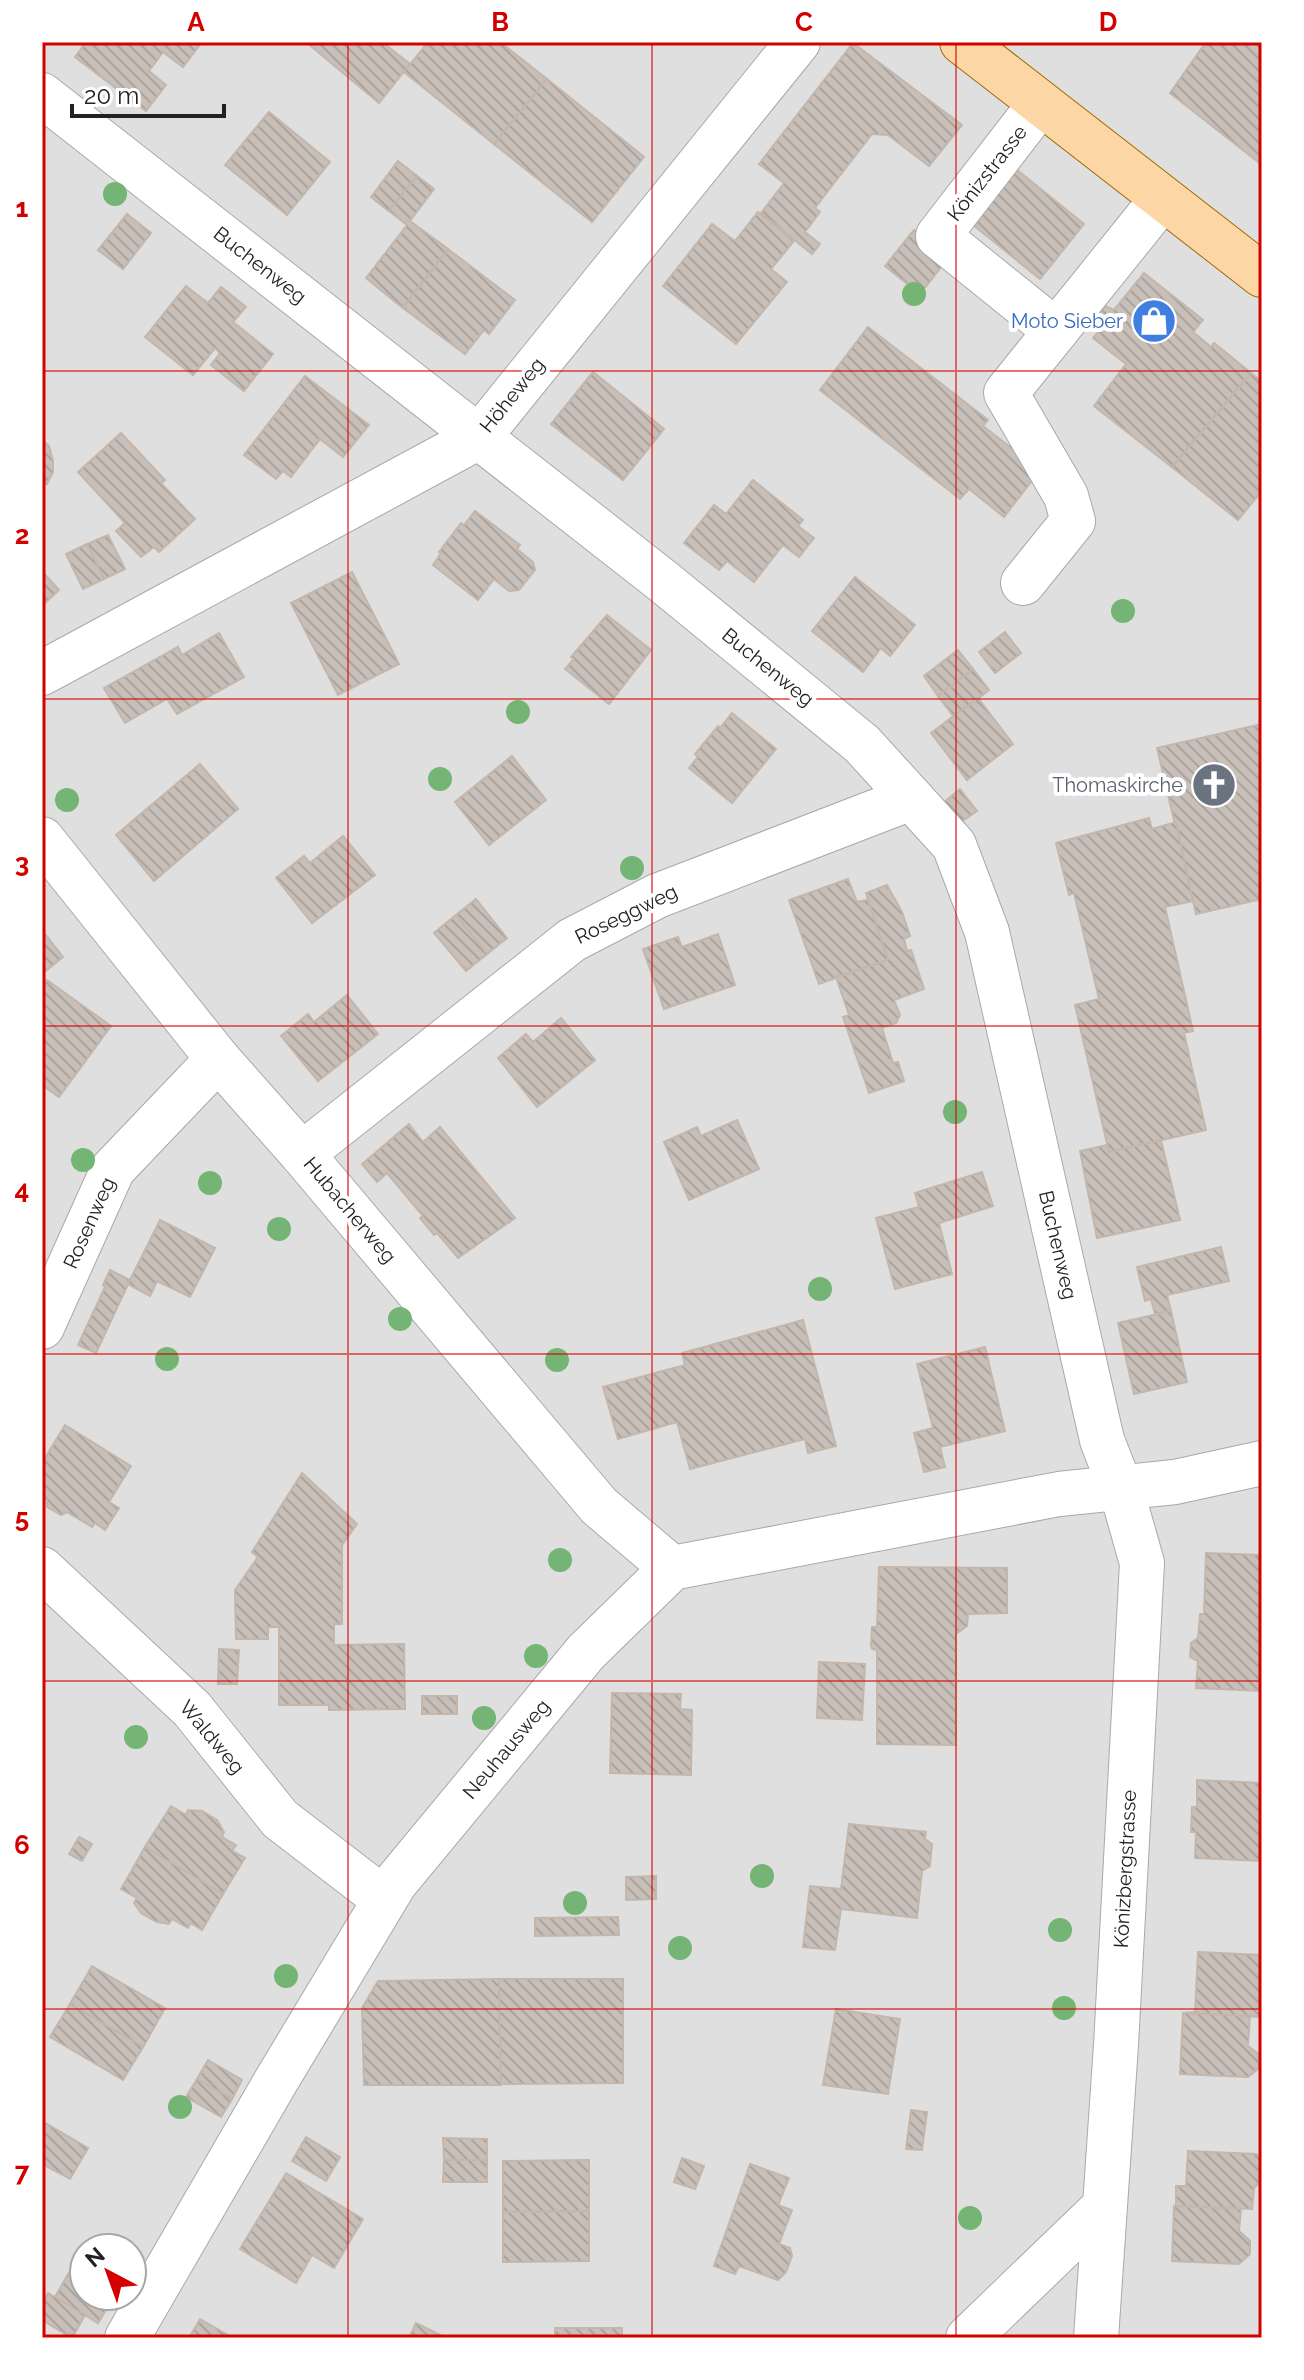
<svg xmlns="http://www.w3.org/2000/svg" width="1304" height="2380" viewBox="0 0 1304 2380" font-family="Raleway,sans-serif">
  <defs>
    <pattern id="building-back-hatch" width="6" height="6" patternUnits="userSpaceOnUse" patternTransform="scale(2)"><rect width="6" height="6" fill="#c7bfb8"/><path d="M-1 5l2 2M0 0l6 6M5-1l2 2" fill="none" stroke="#aba49e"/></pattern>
  </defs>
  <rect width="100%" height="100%" fill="#f2efe9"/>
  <path fill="#e0dfdf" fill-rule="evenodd" d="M42 42H1262V2338H42ZM84 2248H132V2296H84Z"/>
  <g fill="url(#building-back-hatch)" stroke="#c4b6ab" stroke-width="2">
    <polygon points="86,42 202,42 183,67 163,52 149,71 166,85 146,111 75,57"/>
    <polygon points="306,42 382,42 410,64 379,103"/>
    <polygon points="428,42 500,42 547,79 494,144 404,72"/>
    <polygon points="1206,42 1262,42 1262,165 1170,93"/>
    <polygon points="853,43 962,125 929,166 888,135 872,134 815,208 820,212 805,232 820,244 812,254 761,213 784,183 759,164"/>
    <polygon points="547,79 644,157 592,222 494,144"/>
    <polygon points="269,112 330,162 287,215 225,165"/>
    <polygon points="398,161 417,176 389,211 371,197"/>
    <polygon points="1011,165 1084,224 1040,279 967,220"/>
    <polygon points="417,176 434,189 410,221 448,249 403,308 366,278 407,225 389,211"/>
    <polygon points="758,212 794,241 771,269 787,282 736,344 663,286 712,224 735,241"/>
    <polygon points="127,214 151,233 123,269 98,250"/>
    <polygon points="914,230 949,257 920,294 885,266"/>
    <polygon points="448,249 515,300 489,334 484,330 465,354 403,308"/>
    <polygon points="1144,273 1203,320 1193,332 1211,347 1214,343 1251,373 1172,467 1094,406 1126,364 1093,338 1104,324 1097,316 1105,306 1114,310"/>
    <polygon points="186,286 208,303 221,287 246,307 233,322 273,354 244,391 211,365 220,353 215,348 193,375 145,337"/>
    <polygon points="868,327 988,420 983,426 1040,470 1004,517 969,489 960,499 820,390"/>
    <polygon points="593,372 664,429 623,480 551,424"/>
    <polygon points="1251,373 1262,382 1262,491 1238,520 1172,467"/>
    <polygon points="305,376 369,425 343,457 320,439 291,477 283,471 276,479 244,455"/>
    <polygon points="121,433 165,480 161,483 195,519 159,552 154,547 141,557 116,531 125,523 78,472"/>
    <polygon points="43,441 49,446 53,461 53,472 47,484 42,483"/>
    <polygon points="753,480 803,520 798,526 814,538 799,557 783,545 754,582 727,561 719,570 684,543 714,505 726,514"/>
    <polygon points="475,511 520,545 517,549 533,562 535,570 519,590 509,591 494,579 478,600 433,565 441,553 439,552 461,523 464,525"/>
    <polygon points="108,535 125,569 104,579 87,544"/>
    <polygon points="87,544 104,579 83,589 66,554"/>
    <polygon points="42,571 59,590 42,606"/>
    <polygon points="352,572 399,664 338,695 291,603"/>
    <polygon points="855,577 915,625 890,656 881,648 863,672 812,631"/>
    <polygon points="607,615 651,650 609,704 565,669 574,659 571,657"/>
    <polygon points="1005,632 1021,653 995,673 979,652"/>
    <polygon points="219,633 244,677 177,714 167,699 125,723 104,688 178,647 182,655"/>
    <polygon points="958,650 973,669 938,696 924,676"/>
    <polygon points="973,669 989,690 954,717 938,696"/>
    <polygon points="978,698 1013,744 967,780 931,733"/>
    <polygon points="732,713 776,749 732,803 689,768 698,757 695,754 718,726 720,728"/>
    <polygon points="1262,724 1262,899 1196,914 1157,748"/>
    <polygon points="512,756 546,800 489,845 455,802"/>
    <polygon points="200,764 238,809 154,881 116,835"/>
    <polygon points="960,789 977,811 958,824 942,804"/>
    <polygon points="1149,818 1152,829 1176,822 1193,901 1165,907 1193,1031 1184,1033 1206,1130 1109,1152 1075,1005 1099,999 1074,893 1069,895 1056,843"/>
    <polygon points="343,836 375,875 312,923 276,878 304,856 310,863"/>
    <polygon points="848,879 857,902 868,900 888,960 819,984 789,900"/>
    <polygon points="887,885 902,912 910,936 904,939 907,951 911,950 924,989 894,1000 900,1015 896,1023 882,1028 893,1063 898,1062 904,1081 869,1093 843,1017 849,1015 836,977 888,960 866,893"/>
    <polygon points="476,899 507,938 487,954 456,915"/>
    <polygon points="456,915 487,954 466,971 434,933"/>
    <polygon points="42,930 63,957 42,974"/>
    <polygon points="718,934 735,985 664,1009 643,949 678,937 682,947"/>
    <polygon points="47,980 111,1026 59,1097 42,1085 42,987"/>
    <polygon points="347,995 378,1034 318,1081 281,1036 308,1014 314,1022"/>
    <polygon points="561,1018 595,1060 537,1107 498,1058 526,1034 533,1042"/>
    <polygon points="737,1120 759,1169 689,1200 664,1142 697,1127 701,1136"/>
    <polygon points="409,1124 423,1142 440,1127 515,1218 458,1258 437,1233 434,1235 420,1218 423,1216 387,1173 377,1182 362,1164"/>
    <polygon points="1161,1140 1180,1220 1097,1238 1080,1151 1107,1145 1109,1152"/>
    <polygon points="982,1172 993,1206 939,1223 952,1274 895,1289 876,1218 919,1207 915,1193"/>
    <polygon points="160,1220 215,1248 190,1297 157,1281 150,1296 128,1284"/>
    <polygon points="1221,1247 1229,1281 1167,1295 1171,1311 1155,1314 1151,1299 1145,1301 1137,1267"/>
    <polygon points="110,1270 130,1280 96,1353 78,1345 105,1287 103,1285"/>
    <polygon points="1171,1311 1187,1382 1134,1394 1118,1323"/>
    <polygon points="803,1320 836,1446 808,1453 805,1439 690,1469 677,1422 618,1439 603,1387 685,1365 682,1353"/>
    <polygon points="985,1347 1005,1431 940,1447 945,1467 924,1472 914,1433 933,1428 917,1364"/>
    <polygon points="65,1425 131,1466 109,1502 119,1508 105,1530 95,1523 92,1527 67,1512 61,1515 47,1507 47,1500 42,1497 42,1463"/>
    <polygon points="302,1473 357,1524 342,1545 342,1624 334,1624 334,1645 404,1644 405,1709 329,1710 329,1705 279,1705 279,1627 268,1627 268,1639 236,1639 235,1590 258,1557 252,1552"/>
    <polygon points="1206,1553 1262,1555 1262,1691 1196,1688 1198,1661 1190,1657 1191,1643 1198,1638 1200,1614 1204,1614"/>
    <polygon points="879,1567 1007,1568 1007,1613 968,1614 967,1626 956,1634 956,1745 877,1744 877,1650 872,1649 871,1645 872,1627 877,1627"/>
    <polygon points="219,1649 239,1650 237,1684 218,1684"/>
    <polygon points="819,1662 865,1664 862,1720 817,1718"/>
    <polygon points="612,1693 681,1694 680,1709 692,1710 691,1775 610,1773"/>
    <rect x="422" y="1696" width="35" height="18"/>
    <polygon points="1197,1780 1262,1783 1262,1861 1195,1858 1196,1832 1191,1832 1192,1807 1197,1807"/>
    <polygon points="171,1806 186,1815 188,1810 202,1811 217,1820 224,1832 222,1837 236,1845 232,1851 245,1858 223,1894 145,1847"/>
    <polygon points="849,1824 926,1832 925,1839 932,1844 930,1866 922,1871 917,1918 841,1909 835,1950 803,1947 810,1886 841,1889"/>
    <polygon points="79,1837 92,1844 82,1861 69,1854"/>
    <polygon points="145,1847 223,1894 202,1930 191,1923 188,1928 172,1919 169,1924 157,1922 141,1913 134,1903 137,1898 121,1889"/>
    <polygon points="656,1876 656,1899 626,1900 626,1877"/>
    <polygon points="618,1917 619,1935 535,1936 535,1918"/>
    <polygon points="1198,1952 1262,1955 1261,2017 1183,2013 1195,2012"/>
    <polygon points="92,1966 165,2008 143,2047 70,2004"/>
    <polygon points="499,1979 501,2085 364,2085 362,2008 378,1981"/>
    <polygon points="499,1979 623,1979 623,2083 501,2084"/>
    <polygon points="70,2004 143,2047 123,2080 50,2037"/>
    <polygon points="836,2009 900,2019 888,2094 823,2085"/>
    <polygon points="1183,2013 1250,2016 1248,2046 1260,2055 1259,2068 1248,2077 1180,2074"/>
    <polygon points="208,2060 242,2080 232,2099 197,2079"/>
    <polygon points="197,2079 232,2099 221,2117 186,2097"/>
    <polygon points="911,2110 927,2112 922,2150 906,2149"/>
    <polygon points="42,2121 88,2148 70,2179 42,2164"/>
    <polygon points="306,2137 340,2157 326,2181 292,2161"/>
    <polygon points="443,2138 487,2139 487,2160 444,2160"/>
    <polygon points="1188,2151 1256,2154 1262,2160 1262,2180 1254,2188 1252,2209 1176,2206 1176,2186 1186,2186"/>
    <polygon points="682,2158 704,2166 695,2189 674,2182"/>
    <polygon points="444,2160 487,2160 487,2182 443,2182"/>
    <polygon points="589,2160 589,2211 503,2212 503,2161"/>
    <polygon points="750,2164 789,2178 778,2205 792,2210 779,2244 790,2248 792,2256 786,2272 778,2280 739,2266 735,2274 714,2266"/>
    <polygon points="286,2173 363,2219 334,2268 312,2255 296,2283 240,2249"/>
    <polygon points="1174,2206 1241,2209 1239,2231 1250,2241 1250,2254 1239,2264 1172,2261"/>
    <polygon points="589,2211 589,2261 503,2262 503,2212"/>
    <polygon points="80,2255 84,2257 84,2287 67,2276"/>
    <polygon points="67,2276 84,2287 84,2296 99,2296 110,2303 98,2323 55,2297"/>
    <polygon points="48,2293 85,2315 72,2338 42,2320 42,2304"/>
    <polygon points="200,2319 233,2338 189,2338"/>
    <polygon points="416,2323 446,2338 409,2338"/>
    <rect x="555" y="2328" width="67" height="10"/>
  </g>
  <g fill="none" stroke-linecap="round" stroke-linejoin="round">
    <g stroke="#a9a9a9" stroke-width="46">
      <g id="minor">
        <polyline points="42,95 664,582 862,744 954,845 987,932 1102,1440 1121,1489 1142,1563 1116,2045 1096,2338"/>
        <polyline points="1040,104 938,236 1056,331"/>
        <polyline points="1023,583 1073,521 1066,496 1006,393 1162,199"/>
        <polyline points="42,673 479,437 798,42"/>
        <polyline points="42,839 218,1059 302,1154 599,1506 672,1568"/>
        <polyline points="302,1154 572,940 657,896 911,798"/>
        <polyline points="42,1327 113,1169 218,1059"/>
        <polyline points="42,1569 192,1709 280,1819 384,1899"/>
        <polyline points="127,2338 276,2081 395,1883 586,1652 672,1568 1059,1494 1175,1482 1262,1463"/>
        <polyline points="968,2338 1103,2208"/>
      </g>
    </g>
    <g stroke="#a06b00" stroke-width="46">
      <polyline id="major" points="962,42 1262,275"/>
    </g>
    <use href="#minor" stroke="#fff" stroke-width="44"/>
    <use href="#major" stroke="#fcd6a4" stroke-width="44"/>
  </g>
  <g fill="#74b475">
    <circle cx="115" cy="194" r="12"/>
    <circle cx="914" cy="294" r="12"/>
    <circle cx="1123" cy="611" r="12"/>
    <circle cx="518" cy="712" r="12"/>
    <circle cx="440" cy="779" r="12"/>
    <circle cx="67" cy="800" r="12"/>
    <circle cx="632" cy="868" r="12"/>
    <circle cx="955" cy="1112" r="12"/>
    <circle cx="83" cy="1160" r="12"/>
    <circle cx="210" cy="1183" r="12"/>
    <circle cx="279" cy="1229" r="12"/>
    <circle cx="820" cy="1289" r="12"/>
    <circle cx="400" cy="1319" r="12"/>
    <circle cx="167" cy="1359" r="12"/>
    <circle cx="557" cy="1360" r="12"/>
    <circle cx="560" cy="1560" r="12"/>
    <circle cx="536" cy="1656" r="12"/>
    <circle cx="484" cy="1718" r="12"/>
    <circle cx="136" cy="1737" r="12"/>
    <circle cx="762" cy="1876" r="12"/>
    <circle cx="575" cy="1903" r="12"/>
    <circle cx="1060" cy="1930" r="12"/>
    <circle cx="680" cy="1948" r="12"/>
    <circle cx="286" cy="1976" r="12"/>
    <circle cx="1064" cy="2008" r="12"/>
    <circle cx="180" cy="2107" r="12"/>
    <circle cx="970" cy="2218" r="12"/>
  </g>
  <path fill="none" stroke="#d40000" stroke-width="2" stroke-opacity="0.55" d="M348 42V2338M652 42V2338M956 42V2338M42 371H1262M42 699H1262M42 1026H1262M42 1354H1262M42 1681H1262M42 2009H1262"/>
  <defs>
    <g id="shop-disc" transform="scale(2.3)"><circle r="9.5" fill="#3f7fe0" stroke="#fff"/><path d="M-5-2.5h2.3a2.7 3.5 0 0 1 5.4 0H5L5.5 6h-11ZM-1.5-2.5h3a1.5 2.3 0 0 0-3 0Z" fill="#fff"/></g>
    <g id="church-disc" transform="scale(2.3)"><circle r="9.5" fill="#6b7280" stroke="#fff"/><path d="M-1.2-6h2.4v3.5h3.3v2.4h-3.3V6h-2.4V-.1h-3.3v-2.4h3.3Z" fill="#fff"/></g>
  </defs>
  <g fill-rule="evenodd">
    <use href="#shop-disc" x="1154" y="321"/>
    <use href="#church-disc" x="1214" y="785"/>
  </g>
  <g text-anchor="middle" stroke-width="8" stroke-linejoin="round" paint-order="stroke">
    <g font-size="20" fill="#222" stroke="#fff">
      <text transform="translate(987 173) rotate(-52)" y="7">Könizstrasse</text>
      <text transform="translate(260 265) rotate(38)" y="7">Buchenweg</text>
      <text transform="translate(512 395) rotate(-51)" y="7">Höheweg</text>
      <text transform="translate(768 667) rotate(39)" y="7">Buchenweg</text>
      <text transform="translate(626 914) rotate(-26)" y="7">Roseggweg</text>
      <text transform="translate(350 1210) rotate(50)" y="7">Hubacherweg</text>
      <text transform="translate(89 1223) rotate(-66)" y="7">Rosenweg</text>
      <text transform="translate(1058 1245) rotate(77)" y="7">Buchenweg</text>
      <text transform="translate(212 1737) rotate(50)" y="7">Waldweg</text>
      <text transform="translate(506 1749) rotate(-50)" y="7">Neuhausweg</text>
      <text transform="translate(1125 1869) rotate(-87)" y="7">Könizbergstrasse</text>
    </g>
    <g font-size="20" fill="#366cbe" stroke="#fff" text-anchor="end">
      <text x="1123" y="328">Moto Sieber</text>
    </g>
    <g font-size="20" fill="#5b616d" stroke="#fff" text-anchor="end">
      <text x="1183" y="792">Thomaskirche</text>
    </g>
  </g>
  <rect width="1304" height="2380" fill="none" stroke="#ffffff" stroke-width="88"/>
  <g transform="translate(108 2272) rotate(319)"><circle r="38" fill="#ffffff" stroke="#a7a7a7" stroke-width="2"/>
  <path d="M0-6L14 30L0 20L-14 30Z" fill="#d40000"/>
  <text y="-12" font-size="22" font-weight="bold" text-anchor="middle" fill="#222222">N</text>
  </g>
  <path d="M72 104v12h152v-12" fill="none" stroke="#222222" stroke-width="4"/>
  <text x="84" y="104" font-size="24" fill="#222222" stroke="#ffffff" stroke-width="6" paint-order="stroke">20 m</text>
  <rect x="44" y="44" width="1216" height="2292" fill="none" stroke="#d40000" stroke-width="3"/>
  <g font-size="26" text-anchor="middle" font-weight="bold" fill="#d40000">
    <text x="196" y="31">A</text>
    <text x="500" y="31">B</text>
    <text x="804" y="31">C</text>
    <text x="1108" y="31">D</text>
    <text x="22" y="217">1</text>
    <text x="22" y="544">2</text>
    <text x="22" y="872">3</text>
    <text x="22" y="1199">4</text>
    <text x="22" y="1527">5</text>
    <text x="22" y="1854">6</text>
    <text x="22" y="2181">7</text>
  </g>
</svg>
